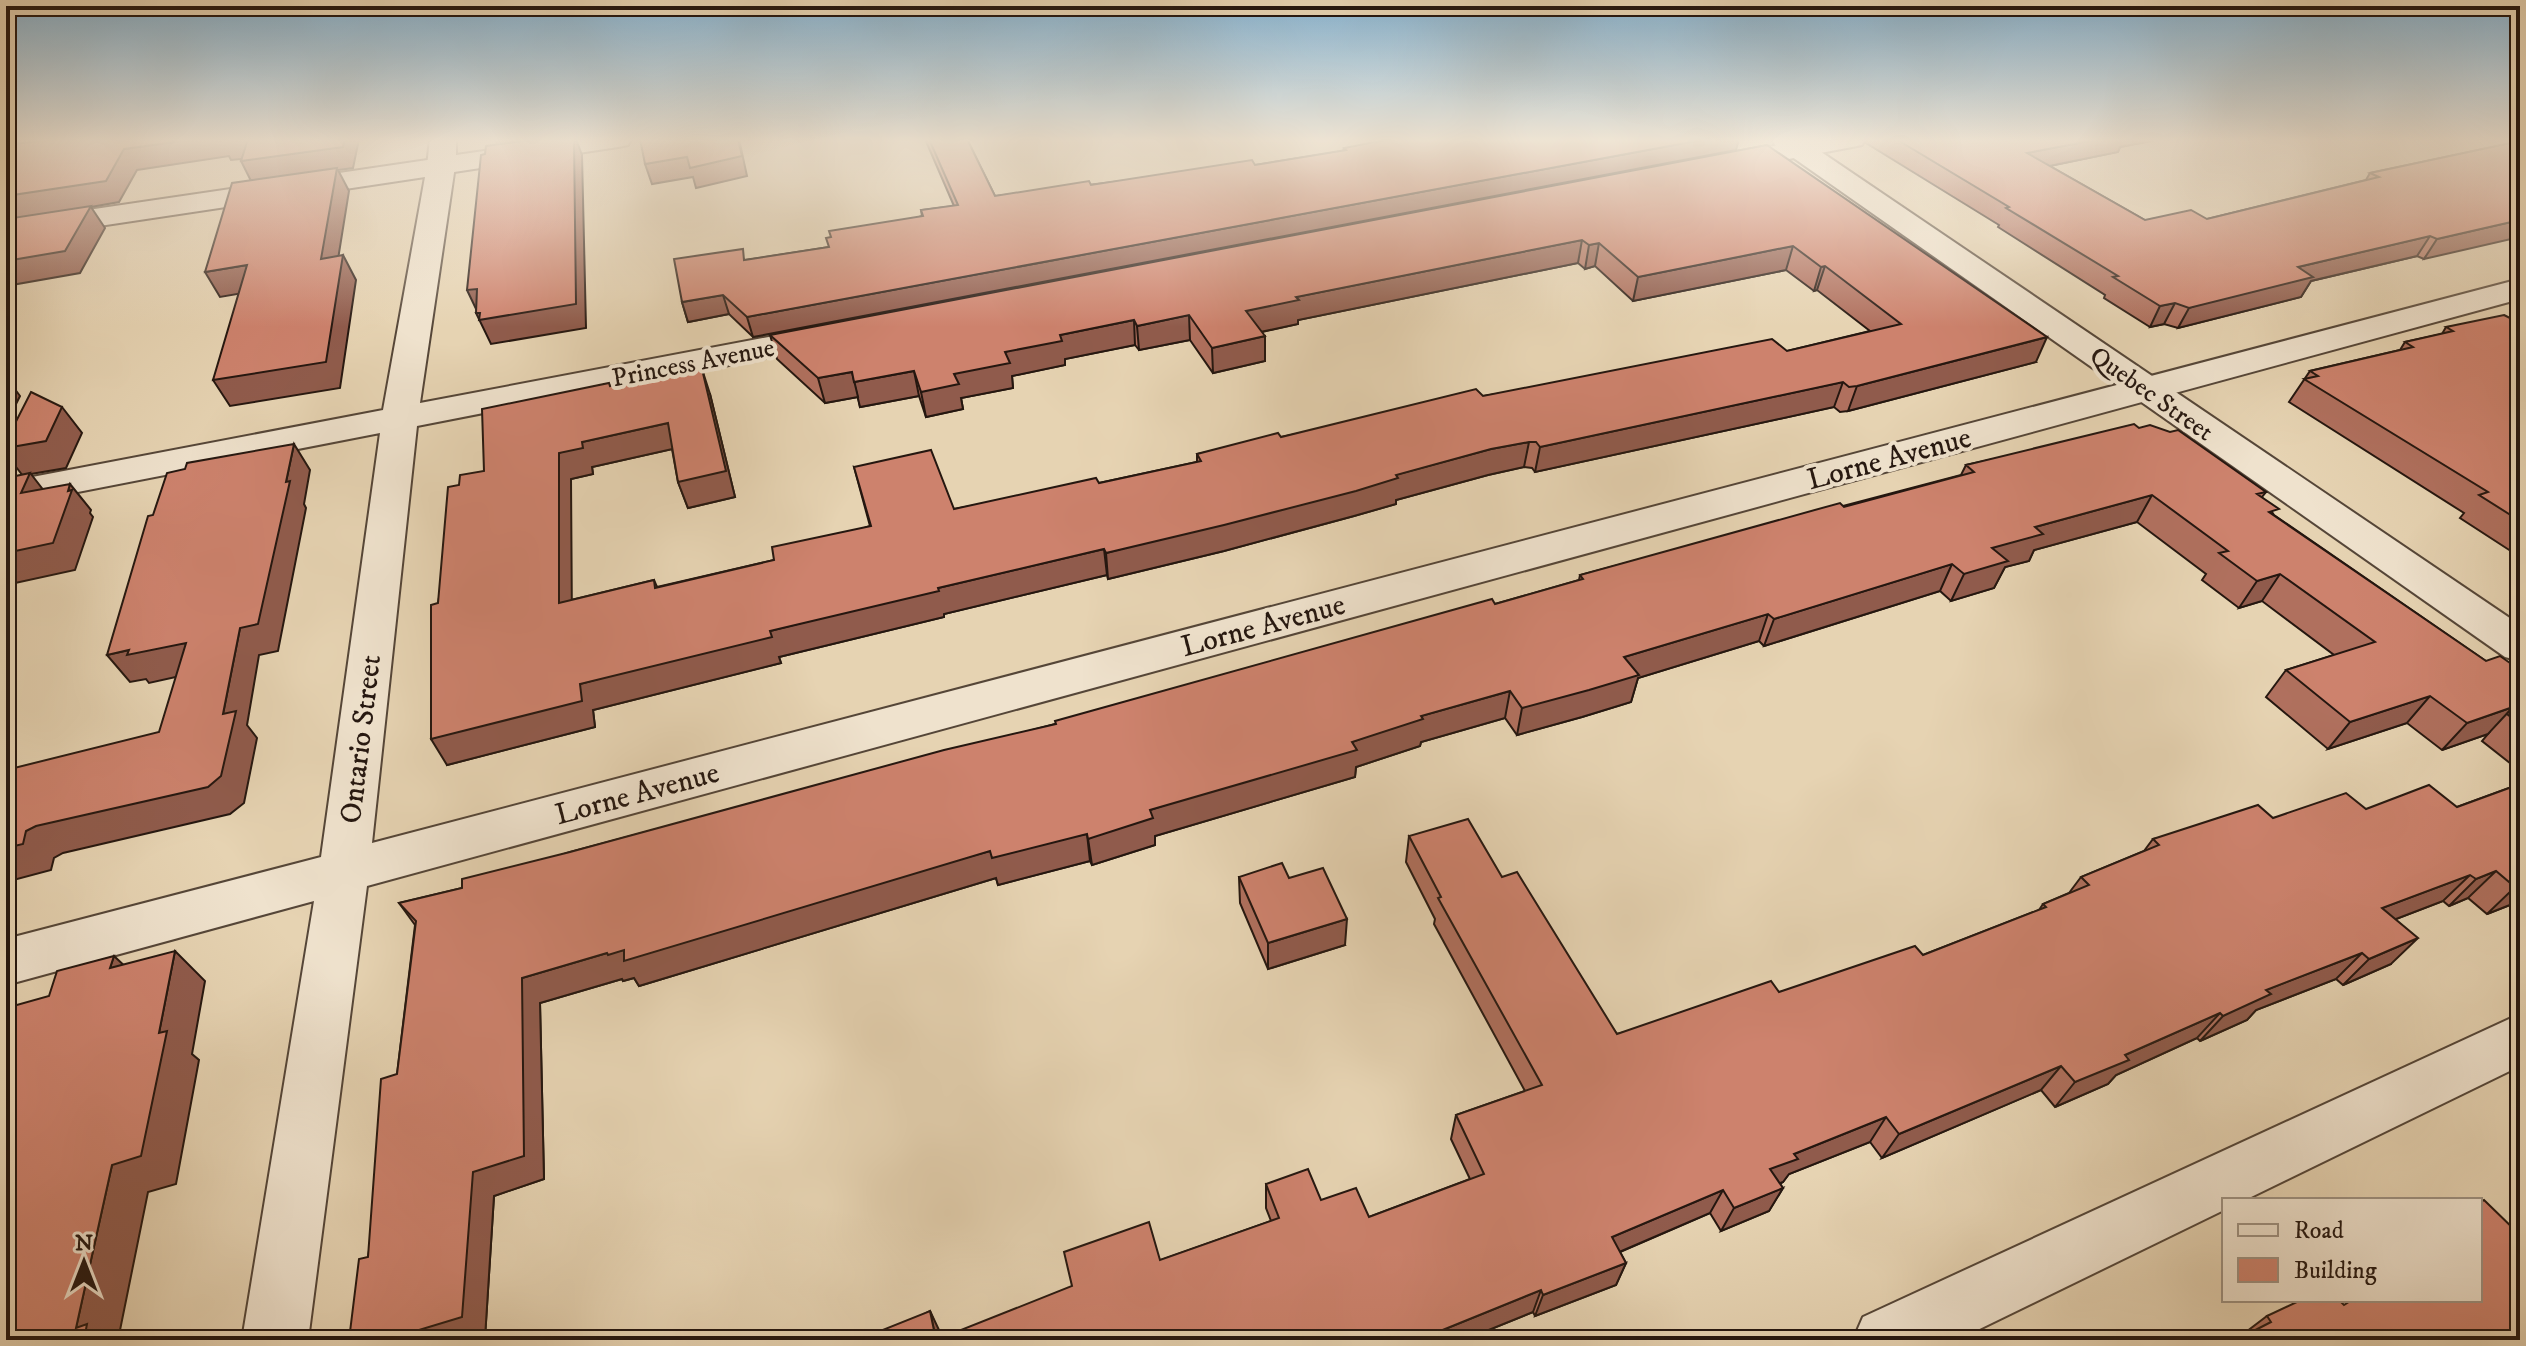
<svg xmlns="http://www.w3.org/2000/svg" width="2526" height="1346" viewBox="0 0 2526 1346" font-family="'IM FELL DW Pica',serif">
  <rect width="100%" height="100%" fill="#e6d3b2"/>
  <filter id="stains"><feTurbulence type="fractalNoise" baseFrequency=".0025" numOctaves="4"/><feColorMatrix values="0 0 0 0 .2 0 0 0 0 .09 0 0 0 0 .02 0 0 0 .5 -.17"/></filter>
  <radialGradient id="worn" r=".72"><stop offset=".6" stop-color="#630" stop-opacity="0"/><stop offset="1" stop-color="#630" stop-opacity=".3"/></radialGradient>
  <g fill="none" stroke-linecap="round" stroke-linejoin="round">
    <g stroke="#554638" stroke-width="4">
      <g id="minor">
        <polygon points="1811,139 1865,139 1862,145 1852,147 1721,172 1711,170 1707,164 1711,158 1721,156"/>
        <polygon points="441,158 451,160 455,166 420,403 832,325 844,328 849,335 844,342 832,345 417,426 372,843 2520,279 2520,299 367,886 308,1340 242,1340 314,901 6,985 6,939 321,857 380,433 6,506 6,482 383,410 425,177 6,240 6,222"/>
        <polygon points="2520,1014 2520,1066 2245,1200 2224,1200 2224,1210 1957,1340 1853,1340 1863,1317"/>
      </g>
    </g>
    <g stroke="#554638" stroke-width="4">
      <g id="tertiary">
        <polygon points="430,139 456,139 456,155 567,139 631,139 628,145 618,147 441,174 431,172 427,166"/>
        <polygon points="1772,139 1802,139 2520,625 2520,661 2505,657 1775,145"/>
      </g>
    </g>
    <use href="#minor" fill="#efe2cd" fill-rule="evenodd"/>
    <use href="#tertiary" fill="#efe2cd" fill-rule="evenodd"/>
  </g>
  <g fill="#b0705e" stroke="#251710" stroke-width="2">
    <polygon points="925,139 967,139 995,196 1255,165 1343,151 1344,148 1736,150 753,337 729,314 688,322 682,302 746,260 829,247 922,216 921,210 954,206"/>
    <polygon points="1867,139 2161,139 2120,147 2118,152 2050,166 2145,220 2207,219 2366,180 2370,173 2520,141 2424,259 2417,256 2311,281 2301,297 2178,328 2164,324 2150,327 2104,298 2105,295 1998,227 1999,225 1866,143"/>
    <polygon points="1767,145 2036,362 1848,411 1840,412 1834,407 1535,472 1532,468 1524,467 1488,475 1396,500 1396,504 1354,516 1224,551 1108,579 1107,575 944,614 944,617 779,657 781,663 593,710 595,727 447,765 438,603 459,485 484,471 611,386 710,394 735,497 688,508 678,482 672,449 592,467 593,474 571,479 571,600 654,580 657,587 774,560 870,526 854,467 954,509 1099,483 1197,462 1197,454 1483,396 1787,351 1870,331 1817,290 1814,291 1786,270 1633,301 1595,266 1585,269 1578,263 1298,320 1298,324 1262,332 1265,361 1213,373 1190,340 1139,350 1135,345 1065,359 1065,365 1012,376 1013,388 961,398 963,409 926,417 919,396 860,407 858,397 825,403 777,359 770,335"/>
    <polygon points="2520,323 2520,557 2460,518 2464,513 2289,402 2310,371 2400,350 2405,342 2442,334 2446,327"/>
    <polygon points="2139,428 2266,492 2262,497 2274,515 2486,661 2520,670 2520,771 2482,741 2488,734 2442,750 2407,723 2328,749 2266,697 2286,670 2334,655 2262,601 2239,608 2202,580 2206,574 2137,522 2034,550 2029,561 2005,567 1994,588 1951,601 1940,591 1764,646 1759,641 1638,678 1631,702 1582,717 1517,735 1505,718 1421,742 1420,746 1356,767 1355,777 1155,836 1155,845 1092,865 1090,861 998,885 996,878 639,986 634,978 623,981 622,979 540,1003 544,1179 494,1196 485,1338 477,1340 349,1340 368,1257 397,1074 415,925 399,903 462,888 570,852 1055,724 1495,604 1579,580 1580,575 1961,475 1966,465"/>
    <polygon points="2520,784 2520,901 2487,914 2468,898 2449,906 2443,901 2396,919 2391,964 2343,985 2336,979 2256,1010 2247,1020 2200,1041 2197,1038 2116,1075 2108,1084 2055,1107 2041,1090 1882,1158 1870,1142 1789,1174 1783,1182 1780,1184 1783,1188 1769,1211 1721,1231 1710,1213 1620,1252 1626,1263 1616,1285 1535,1316 1533,1312 1464,1340 877,1340 930,1311 941,1338 1271,1221 1266,1208 1266,1184 1321,1200 1369,1217 1470,1179 1451,1139 1456,1115 1525,1091 1434,924 1435,919 1406,862 1409,836 1502,877 1617,1034 1923,955 2039,910 2043,904 2069,893 2081,877 2144,851 2153,839 2273,818 2366,809 2457,807"/>
    <polygon points="1239,877 1289,878 1345,945 1268,969 1240,903"/>
    <polygon points="2344,1305 2520,1340 2238,1338 2267,1316"/>
  </g>
  <g fill="#905b4c" stroke="#251710" stroke-width="2">
    <polygon points="196,139 250,139 260,157 231,160 229,156 137,170 119,202 91,207 105,228 80,273 6,286 6,196 124,149"/>
    <polygon points="345,139 359,139 353,168 338,170 349,191 334,284 321,259 252,183 241,161"/>
    <polygon points="495,139 560,139 498,146"/>
    <polygon points="574,139 576,139 582,155 586,328 491,344 476,313 478,313 467,290"/>
    <polygon points="739,139 747,176 696,188 693,177 652,184 645,164"/>
    <polygon points="1707,139 1739,139 1736,150 753,337 747,317"/>
    <polygon points="2100,139 2161,139 2120,147 2118,152 2020,172 2027,153"/>
    <polygon points="2520,220 2520,237 2424,259 2437,239"/>
    <polygon points="2430,236 2417,256 2311,281 2301,297 2178,328 2189,308 2298,267"/>
    <polygon points="1582,240 1578,263 1298,320 1298,324 1246,335 1246,311 1296,297"/>
    <polygon points="1599,243 1595,266 1585,269 1589,245"/>
    <polygon points="1793,246 1786,270 1633,301 1638,277"/>
    <polygon points="343,255 356,280 340,388 230,406 213,380"/>
    <polygon points="247,265 261,290 220,297 205,272"/>
    <polygon points="1825,266 1817,290 1814,291 1821,267"/>
    <polygon points="723,295 729,314 688,322 682,302"/>
    <polygon points="2175,303 2164,324 2150,327 2160,306"/>
    <polygon points="1189,315 1190,340 1139,350 1137,326"/>
    <polygon points="1134,320 1135,345 1065,359 1065,365 1012,376 1013,388 961,398 963,409 926,417 921,392 954,374 1005,352 1060,335"/>
    <polygon points="1265,336 1265,361 1213,373 1212,348"/>
    <polygon points="2047,337 2036,362 1848,411 1857,386"/>
    <polygon points="702,369 710,394 735,497 688,508 678,482"/>
    <polygon points="914,371 919,396 860,407 854,382"/>
    <polygon points="852,372 858,397 825,403 818,378"/>
    <polygon points="6,377 20,396 6,424"/>
    <polygon points="1843,382 1834,407 1535,472 1540,447"/>
    <polygon points="62,407 82,433 66,468 31,474 51,500 21,493 23,476 6,454 6,448"/>
    <polygon points="668,423 677,448 592,467 593,474 571,479 572,629 559,603 559,453 582,442"/>
    <polygon points="1529,442 1524,467 1488,475 1396,500 1396,504 1354,516 1224,551 1108,579 1106,553 1491,449"/>
    <polygon points="294,444 310,470 304,504 306,508 278,651 259,655 247,725 257,738 244,803 230,814 63,853 54,858 51,870 6,882 6,848 26,831 223,714 240,628 286,482"/>
    <polygon points="70,484 91,510 90,513 93,517 75,570 6,585 6,553 68,491"/>
    <polygon points="2152,495 2137,522 2034,550 2029,561 2005,567 1994,588 1951,601 1964,574 1992,548 2035,527"/>
    <polygon points="1104,549 1107,575 944,614 944,617 779,657 781,663 593,710 595,727 447,765 431,739 580,684 770,631 938,588"/>
    <polygon points="1952,564 1940,591 1764,646 1774,619"/>
    <polygon points="2280,574 2262,601 2239,608 2257,581"/>
    <polygon points="1768,614 1759,641 1638,678 1631,702 1582,717 1517,735 1522,708 1624,657"/>
    <polygon points="186,643 207,670 149,683 146,679 130,682 107,655 129,650"/>
    <polygon points="1510,691 1505,718 1421,742 1420,746 1356,767 1355,777 1155,836 1155,845 1092,865 1088,839 1150,810 1352,742 1421,716"/>
    <polygon points="2430,696 2407,723 2328,749 2350,722"/>
    <polygon points="2513,707 2488,734 2442,750 2467,723"/>
    <polygon points="1087,834 1090,861 998,885 996,878 639,986 634,978 623,981 622,979 540,1003 544,1179 494,1196 485,1338 477,1340 386,1340 473,1172 522,978 607,953 624,950 990,851"/>
    <polygon points="2496,871 2468,898 2449,906 2476,879"/>
    <polygon points="2470,875 2443,901 2357,934 2382,908"/>
    <polygon points="2520,885 2520,901 2487,914 2515,887"/>
    <polygon points="1347,919 1345,945 1268,969 1268,943"/>
    <polygon points="2418,938 2391,964 2343,985 2369,959"/>
    <polygon points="175,951 205,981 192,1054 199,1060 176,1184 148,1192 118,1340 84,1340 76,1328 112,1165 159,1033"/>
    <polygon points="2362,953 2336,979 2256,1010 2247,1020 2200,1041 2223,1016 2266,990"/>
    <polygon points="114,956 146,986 110,968"/>
    <polygon points="2220,1013 2197,1038 2116,1075 2108,1084 2055,1107 2075,1082 2125,1055"/>
    <polygon points="2061,1066 2041,1090 1882,1158 1899,1134"/>
    <polygon points="1886,1117 1870,1142 1789,1174 1783,1182 1757,1192 1770,1169 1794,1154"/>
    <polygon points="1783,1188 1769,1211 1721,1231 1734,1208"/>
    <polygon points="1723,1190 1710,1213 1603,1259 1612,1237"/>
    <polygon points="1626,1263 1616,1285 1535,1316 1543,1295"/>
    <polygon points="1541,1290 1533,1312 1464,1340 1418,1340"/>
    <polygon points="930,1311 940,1332 942,1340 936,1340"/>
  </g>
  <g fill="#cd826d" stroke="#251710" stroke-width="2">
    <polygon points="56,139 196,139 124,149 106,181 6,196 6,145"/>
    <polygon points="248,139 345,139 343,147 241,161"/>
    <polygon points="539,139 574,139 576,304 479,320 480,313 476,313 477,289 467,290 481,155 485,154 486,146"/>
    <polygon points="640,139 738,139 742,156 690,168 687,157 645,164"/>
    <polygon points="929,139 967,139 995,196 1089,181 1091,185 1252,160 1255,165 1346,150 1344,148 1390,139 1707,139 747,317 723,295 682,302 674,259 743,249 744,260 829,247 826,238 831,237 829,231 923,216 921,210 958,205"/>
    <polygon points="1896,139 2100,139 2027,153 2145,220 2191,210 2207,219 2379,177 2370,173 2520,141 2520,220 2437,239 2430,236 2298,267 2313,277 2189,308 2175,303 2160,306 2113,277 2118,276 2006,208 2009,207"/>
    <polygon points="1767,145 2047,337 1857,386 1849,387 1843,382 1540,447 1536,442 1529,442 1491,449 1396,475 1398,478 1356,491 1224,525 1106,553 1104,549 938,588 939,591 770,631 772,637 580,684 582,701 431,739 431,605 438,603 448,487 459,485 460,475 484,471 482,409 609,383 610,386 702,369 726,471 678,482 668,423 582,442 583,448 559,453 559,603 654,580 655,588 774,560 772,547 871,526 854,467 931,450 954,509 1096,478 1099,483 1201,461 1197,454 1278,433 1281,437 1476,389 1483,396 1772,339 1787,351 1901,324 1825,266 1821,267 1793,246 1638,277 1599,243 1589,245 1582,240 1296,297 1299,300 1246,311 1265,336 1212,348 1189,315 1137,326 1134,320 1060,335 1062,341 1005,352 1010,363 954,374 959,384 921,392 914,371 854,382 852,372 818,378 770,335"/>
    <polygon points="337,168 321,259 343,255 326,362 213,380 247,265 205,272 232,183"/>
    <polygon points="91,206 65,251 6,261 6,219"/>
    <polygon points="2504,315 2520,323 2520,521 2479,495 2488,492 2304,379 2318,376 2310,371 2413,347 2405,342 2453,331 2446,327"/>
    <polygon points="31,392 62,407 46,441 6,448 6,441"/>
    <polygon points="2134,424 2139,428 2150,425 2170,432 2178,430 2266,492 2257,494 2279,509 2269,512 2486,661 2500,656 2520,670 2520,724 2507,714 2513,707 2467,723 2430,696 2350,722 2286,670 2375,642 2280,574 2257,581 2219,553 2228,551 2152,495 2035,527 2043,534 1992,548 2008,561 1964,574 1952,564 1774,619 1768,614 1624,657 1639,675 1589,690 1522,708 1510,691 1421,716 1423,719 1352,742 1357,750 1150,810 1153,818 1088,839 1087,834 992,858 990,851 624,961 624,950 608,955 607,953 522,978 524,1156 473,1172 462,1317 386,1340 349,1340 359,1259 368,1257 381,1079 397,1074 416,921 399,903 462,888 462,879 570,852 944,750 1056,724 1055,721 1492,599 1495,604 1583,579 1580,575 1840,503 1844,507 1974,472 1966,465"/>
    <polygon points="294,444 286,482 290,481 258,624 240,628 223,714 236,711 221,776 208,787 36,826 26,831 23,844 6,848 6,770 159,732 186,643 127,655 129,650 107,655 148,516 153,515 167,473 185,469 187,463"/>
    <polygon points="30,473 21,493 70,484 68,491 72,490 53,543 6,553 6,478"/>
    <polygon points="2520,784 2520,885 2515,887 2496,871 2476,879 2470,875 2382,908 2418,938 2369,959 2362,953 2266,990 2271,994 2223,1016 2220,1013 2125,1055 2129,1060 2075,1082 2061,1066 1899,1134 1886,1117 1794,1154 1798,1159 1770,1169 1783,1188 1734,1208 1723,1190 1612,1237 1626,1263 1543,1295 1541,1290 1418,1340 877,1340 875,1333 930,1311 936,1340 1072,1286 1064,1252 1149,1222 1160,1260 1279,1218 1266,1184 1308,1169 1321,1200 1356,1188 1369,1217 1484,1174 1456,1115 1542,1085 1438,898 1441,897 1409,836 1468,819 1502,877 1517,872 1617,1034 1771,981 1779,992 1915,946 1923,955 2046,907 2043,904 2089,885 2081,877 2159,845 2153,839 2258,805 2273,818 2346,793 2366,809 2429,785 2457,807"/>
    <polygon points="1282,863 1289,878 1323,868 1347,919 1268,943 1239,877"/>
    <polygon points="175,951 159,1033 167,1031 141,1156 112,1165 76,1328 87,1324 84,1340 6,1340 6,1008 49,996 57,971 114,956 110,968"/>
    <polygon points="2484,1200 2520,1235 2520,1340 2236,1340 2271,1322 2267,1316 2301,1300 2339,1300 2344,1305 2352,1300 2480,1300 2480,1202"/>
  </g>
  <linearGradient id="sky" x2="0" y2="1"><stop stop-color="#88b5d3"/><stop offset="0.43" stop-color="#f4ebdc"/><stop offset="1" stop-color="#f4ebdc" stop-opacity="0"/></linearGradient>
  <rect width="2526" height="327" fill="url(#sky)"/>
  <g text-anchor="middle" stroke-width="8" stroke-linejoin="round" paint-order="stroke">
    <g font-size="26" fill="#251710" stroke="#efe2cd">
      <text transform="translate(693 362) rotate(-11)" y="9">Princess Avenue</text>
      <text transform="translate(2152 393) rotate(35)" y="9">Quebec Street</text>
    </g>
    <g font-size="30" fill="#251710" stroke="#efe2cd">
      <text transform="translate(1889 458) rotate(-15)" y="10">Lorne Avenue</text>
      <text transform="translate(1263 625) rotate(-15)" y="10">Lorne Avenue</text>
      <text transform="translate(360 739) rotate(-83)" y="10">Ontario Street</text>
      <text transform="translate(637 793) rotate(-15)" y="10">Lorne Avenue</text>
    </g>
  </g>
  <rect width="2526" height="1346" fill="none" stroke="#e6d3b2" stroke-width="32"/>
  <rect x="8" y="8" width="2510" height="1330" fill="none" stroke="#251710" stroke-width="4"/>
  <rect x="16" y="16" width="2494" height="1314" fill="none" stroke="#251710" stroke-width="2"/>
  <rect x="2222" y="1198" width="260" height="104" fill="#efe2cd" stroke="#9e9181" stroke-width="2"/>
  <rect x="2238" y="1224" width="40" height="12" fill="#efe2cd" stroke="#9e9181" stroke-width="2"/>
  <text x="2294" y="1238" font-size="24" fill="#251710">Road</text>
  <rect x="2238" y="1258" width="40" height="24" fill="#cd826d" stroke="#9e9181" stroke-width="2"/>
  <text x="2294" y="1278" font-size="24" fill="#251710">Building</text>
  <g transform="translate(84 1262)" stroke="#efe2cd" stroke-width="6" paint-order="stroke">
  <path d="M0-6L14 30L0 20L-14 30Z" fill="#251710"/>
  <text y="-12" font-size="22" font-weight="bold" text-anchor="middle" fill="#251710">N</text>
  </g>
  <rect width="100%" height="100%" filter="url(#stains)"/>
  <rect width="100%" height="100%" fill="url(#worn)"/>
</svg>
